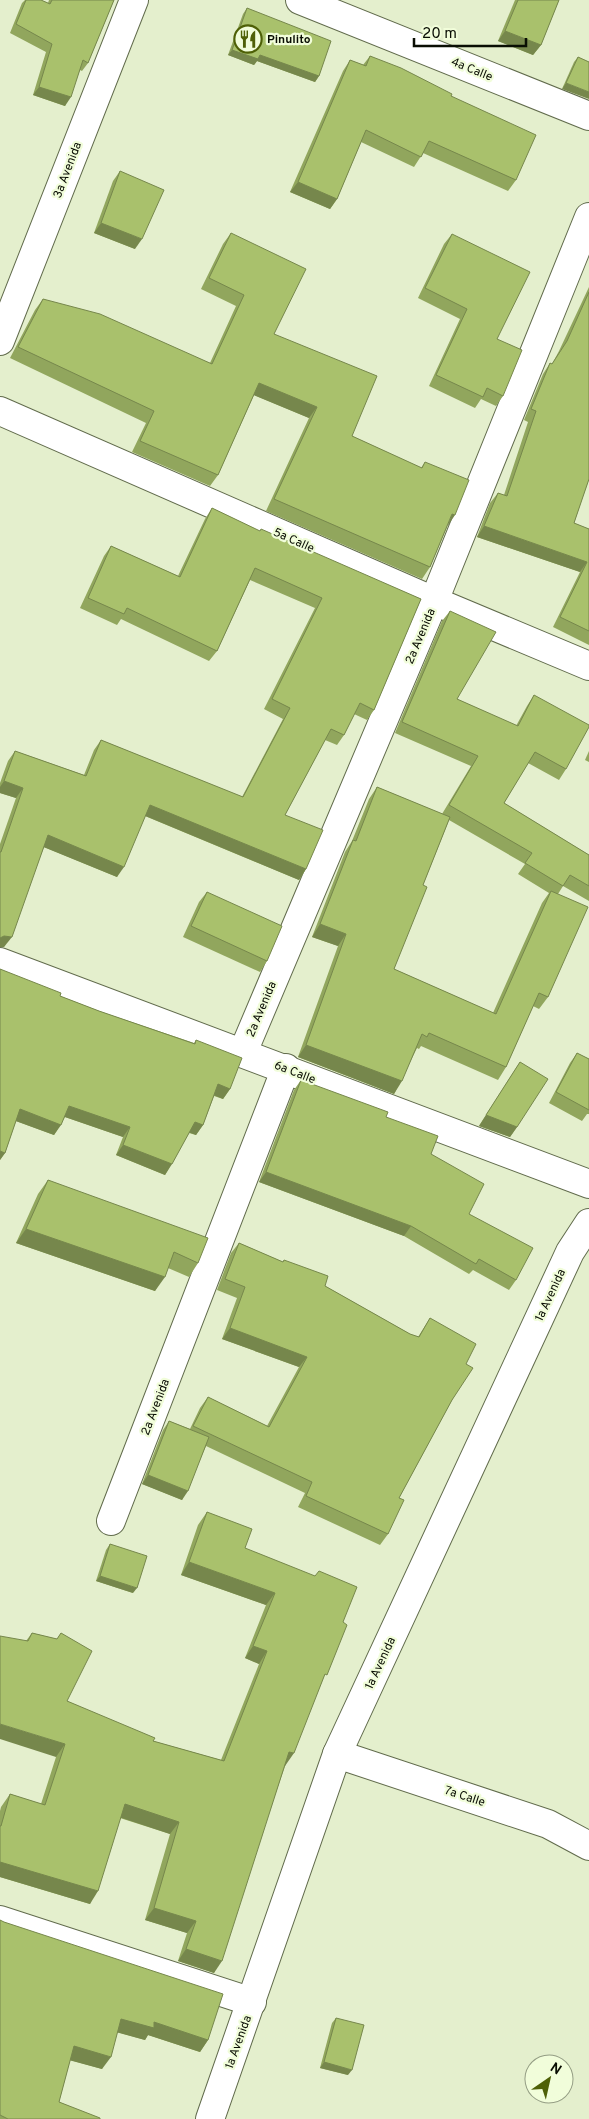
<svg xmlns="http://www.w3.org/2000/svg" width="589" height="2119" viewBox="0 0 589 2119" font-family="Overpass,sans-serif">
  <rect width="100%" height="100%" fill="#e4efcd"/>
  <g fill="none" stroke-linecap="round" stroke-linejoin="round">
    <g stroke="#616b4c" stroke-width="30">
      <g id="minor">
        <polyline points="300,0 589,116"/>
        <polyline points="0,341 134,0"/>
        <polyline points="0,411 434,601 589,666"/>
        <polyline points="0,962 589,1184"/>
        <polyline points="243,1052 434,601 589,217"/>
        <polyline points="111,1521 286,1068"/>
        <polyline points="337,1754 548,1824 589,1846"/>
        <polyline points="0,1920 252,2002"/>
        <polyline points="210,2119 337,1754 570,1252 589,1223"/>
      </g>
    </g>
    <use href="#minor" stroke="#fff" stroke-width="28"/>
  </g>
  <g fill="#91a65d" fill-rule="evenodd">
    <polygon points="25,0 41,0 48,3 49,0 114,0 88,63 82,71 80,70 65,106 33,95 46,52 10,33 22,3"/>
    <polygon points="515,0 559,0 541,45 533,55 498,41"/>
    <polygon points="247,8 319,76 315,82 257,61 254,65 228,55 243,14"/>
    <polygon points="370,56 451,96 516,180 508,191 423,153 414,167 361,142 337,199 330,209 290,192 343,71 350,60 363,65"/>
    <polygon points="578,57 589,62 562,89 574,62"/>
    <polygon points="120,171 135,249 94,233 113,181"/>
    <polygon points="231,233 274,334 352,436 421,468 425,462 447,527 430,567 422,579 266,511 309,418 254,395 218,475 210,486 132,452 146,423 10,358 35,310 43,299 210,363 236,306 201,289 223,244"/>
    <polygon points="452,234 497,339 503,396 496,406 481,399 475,408 429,386 460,319 418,298 444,244"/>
    <polygon points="589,287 589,479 574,523 589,529 589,645 553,627 580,572 477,537 490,503 498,493 504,495 528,422 524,420 543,374 550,363 552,364 559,351"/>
    <polygon points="212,508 259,531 421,599 374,710 367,720 354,714 344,735 337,745 325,740 285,815 306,869 299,880 145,816 117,877 44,847 4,947 0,947 0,844 16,798 0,793 0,783 8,761 15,751 84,775 94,750 101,740 242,797 283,719 264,709 315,608 250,580 217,651 209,661 121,619 117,625 80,608 104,556 111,546 178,576 205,519"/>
    <path d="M450 611 457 699 516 726 527 706 534 695 566 769 559 780 528 763 504 803 589 855V901L563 886 558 894 548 997 539 1009 533 1006 506 1067 498 1080 421 1046 419 1049 417 1048 394 1094 298 1057 338 946 312 937 345 852 352 841 369 799 377 787 442 814 471 766 395 733 442 621ZM449 820 525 864 518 874 549 893 542 903 493 1013 394 969 423 885Z"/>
    <polygon points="589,751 589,762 585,760"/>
    <polygon points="207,892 267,961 260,972 183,937 199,902"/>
    <polygon points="0,969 60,996 99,1011 194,1043 196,1040 230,1089 223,1099 214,1096 203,1125 196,1135 189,1133 165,1175 116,1155 123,1137 65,1117 54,1135 16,1121 5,1153 0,1160"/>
    <polygon points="577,1053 589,1059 589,1114 587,1114 582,1121 549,1103 570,1063"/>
    <polygon points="520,1062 517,1127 510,1137 479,1126"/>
    <polygon points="301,1080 386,1117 431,1154 469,1214 516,1280 509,1290 473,1270 469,1274 404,1236 259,1182 294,1090"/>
    <polygon points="48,1180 198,1263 189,1277 168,1268 155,1291 16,1243 38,1194"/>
    <polygon points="239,1243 283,1262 284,1260 325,1286 410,1334 418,1337 430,1318 466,1364 452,1400 399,1498 388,1534 380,1545 298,1507 305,1493 206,1446 182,1500 142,1484 163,1430 169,1421 190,1429 200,1408 208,1397 267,1426 299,1367 222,1339 237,1298 217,1290 231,1253"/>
    <polygon points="207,1512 245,1548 343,1622 321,1684 285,1766 214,1973 178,1961 187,1933 145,1920 170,1834 120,1818 90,1904 0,1877 0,1811 1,1807 10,1794 41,1804 56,1757 26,1641 32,1633 57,1639 61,1633 67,1701 153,1741 221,1760 259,1664 245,1658 266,1605 181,1575 198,1525"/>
    <polygon points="110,1544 133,1593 96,1581 106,1550"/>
    <polygon points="0,1920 208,2040 200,2052 148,2035 145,2040 117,2032 102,2069 70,2060 59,2102 100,2119 0,2119"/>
    <polygon points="336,2018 348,2075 320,2068 332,2023"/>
  </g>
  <g fill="#76874c">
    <polygon points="505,31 541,45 533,55 498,41"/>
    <polygon points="232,50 260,55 319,76 315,82 257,61 254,65 228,55"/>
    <polygon points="566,83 589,92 589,99 562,89"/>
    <polygon points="39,87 71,97 65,106 33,95"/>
    <polygon points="298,182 337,199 330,209 290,192"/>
    <polygon points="101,223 142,239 135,249 94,233"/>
    <polygon points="259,383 317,407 309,418 251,394"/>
    <polygon points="452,514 455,515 447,527"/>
    <polygon points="484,526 587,562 580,572 477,537"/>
    <polygon points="4,781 23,788 16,798 0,793 0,787"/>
    <polygon points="150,805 306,869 299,880 143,815"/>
    <polygon points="48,835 124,867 117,877 41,846"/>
    <polygon points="320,924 346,934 338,946 312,937"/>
    <polygon points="4,936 12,937 4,947 0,947 0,938"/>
    <polygon points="306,1045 402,1081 394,1094 298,1057"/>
    <polygon points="218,1084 230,1089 223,1099 211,1094"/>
    <polygon points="69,1106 130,1127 123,1137 62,1116"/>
    <polygon points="20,1109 61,1125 54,1135 13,1120"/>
    <polygon points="486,1115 517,1127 510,1137 479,1126"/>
    <polygon points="195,1122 203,1125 196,1135 188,1132"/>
    <polygon points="123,1145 172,1164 165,1175 116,1155"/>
    <polygon points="0,1151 5,1153 0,1160"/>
    <polygon points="266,1172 411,1226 404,1236 259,1182"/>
    <polygon points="26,1229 165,1277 155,1291 16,1243"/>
    <polygon points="230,1328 307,1357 299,1367 222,1339"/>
    <polygon points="148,1475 188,1491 182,1500 142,1484"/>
    <polygon points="189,1562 275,1593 266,1605 181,1575"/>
    <polygon points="100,1576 137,1588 133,1593 96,1581"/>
    <polygon points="253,1646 267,1651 259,1664 245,1658"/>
    <polygon points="0,1724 65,1744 56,1757 0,1739"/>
    <polygon points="289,1752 294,1753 285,1766 281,1764"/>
    <polygon points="125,1804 179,1822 170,1834 116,1816"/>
    <polygon points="0,1862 98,1891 90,1904 0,1877"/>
    <polygon points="154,1908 196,1921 187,1933 145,1920"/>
    <polygon points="186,1949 222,1961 214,1973 178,1961"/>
    <polygon points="121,2019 154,2022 208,2040 200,2052 148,2035 145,2040 112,2031"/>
    <polygon points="74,2046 111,2057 102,2069 65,2059"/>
    <polygon points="324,2062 352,2070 348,2075 320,2068"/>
  </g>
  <g fill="#a9c16c" stroke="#76874c">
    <polygon points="26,0 41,0 50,4 52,0 114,0 88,63 83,60 71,97 39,87 52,44 16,24"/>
    <polygon points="518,0 559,0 541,45 505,31"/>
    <polygon points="247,8 331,41 319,76 260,55 258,59 232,50"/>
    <polygon points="370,56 401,68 452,94 451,96 536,135 516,180 429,141 421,157 366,130 337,199 298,182 350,60 366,66"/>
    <polygon points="578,57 589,62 589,92 566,83"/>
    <polygon points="120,171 164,190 142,239 101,223"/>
    <polygon points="231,233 306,269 274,334 377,376 352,436 422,468 425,462 469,480 455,515 452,514 430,567 274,499 317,407 259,383 218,475 140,441 154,411 18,347 43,299 100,314 212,364 244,295 209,278"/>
    <polygon points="452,234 530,272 497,339 522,350 503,396 487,388 483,397 436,375 467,309 425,288"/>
    <polygon points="589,292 589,479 574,523 589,529 589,631 560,617 587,562 484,526 498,493 507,496 536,411 531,409 550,363 552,364 567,341"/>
    <polygon points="212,508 260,531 261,529 421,599 374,710 360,703 344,735 331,729 285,815 323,830 306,869 150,805 124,867 48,835 12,937 4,936 0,938 0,852 1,852 23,788 4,781 15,751 86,776 101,740 243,797 290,708 272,699 322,598 255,568 217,651 127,608 124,614 88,598 111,546 180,577"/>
    <polygon points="450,611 496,632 457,699 518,726 534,695 589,725 589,727 566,769 535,752 504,803 589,855 589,886 570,875 563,886 525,863 532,853 449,805 478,756 402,722"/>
    <polygon points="377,787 450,817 423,885 427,887 394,969 496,1014 551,891 588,907 548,997 539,993 506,1067 429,1033 427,1037 422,1034 402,1081 306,1045 346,934 320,924 353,840 356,841"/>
    <polygon points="207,892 282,926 267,961 191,926"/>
    <polygon points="0,969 61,993 60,996 99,1011 195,1044 196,1040 242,1058 230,1089 218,1084 203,1125 195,1122 172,1164 123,1145 130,1127 69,1106 61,1125 20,1109 5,1153 0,1151"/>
    <polygon points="577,1053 589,1059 589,1110 556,1092"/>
    <polygon points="520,1062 548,1079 517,1127 486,1115"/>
    <polygon points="301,1080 388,1112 386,1117 438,1136 431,1154 484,1184 469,1214 533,1248 516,1280 479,1259 476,1264 411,1226 266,1172"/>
    <polygon points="48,1180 208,1238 198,1263 174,1252 165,1277 26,1229"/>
    <polygon points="239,1243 283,1262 284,1260 328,1276 325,1286 410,1334 419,1337 430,1318 476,1344 466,1364 473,1368 452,1400 399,1498 404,1500 388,1534 306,1496 312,1482 193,1426 208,1397 269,1427 307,1357 230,1328 245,1287 225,1279"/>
    <polygon points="169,1421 209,1437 188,1491 148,1475"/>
    <polygon points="207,1512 252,1529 245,1548 315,1576 319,1571 357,1587 343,1622 347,1625 327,1675 325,1674 294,1753 289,1752 222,1961 186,1949 196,1921 154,1908 179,1822 125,1804 98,1891 0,1862 0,1826 1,1826 10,1794 45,1805 65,1744 0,1724 0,1636 28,1641 32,1633 57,1639 61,1633 92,1651 67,1701 155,1738 153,1741 224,1761 267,1651 253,1646 275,1593 189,1562"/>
    <polygon points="110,1544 147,1556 137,1588 100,1576"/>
    <polygon points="0,1920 4,1922 223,1994 208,2040 154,2022 154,2028 121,2019 111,2057 74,2046 59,2102 100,2118 100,2119 8,2119 0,2115"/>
    <polygon points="336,2018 364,2025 352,2070 324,2062"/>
  </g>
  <defs>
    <g id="restaurant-ring" transform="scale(1.4375)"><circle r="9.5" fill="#f1fdda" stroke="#4e6007" stroke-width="1.5"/><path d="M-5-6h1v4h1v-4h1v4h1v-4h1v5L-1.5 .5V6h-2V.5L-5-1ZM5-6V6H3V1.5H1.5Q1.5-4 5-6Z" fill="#4e6007"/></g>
  </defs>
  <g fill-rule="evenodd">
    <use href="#restaurant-ring" x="248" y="39"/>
  </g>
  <g text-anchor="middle" stroke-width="4.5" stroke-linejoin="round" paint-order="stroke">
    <g font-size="12" font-weight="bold" fill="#090d03" stroke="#f1fdda" text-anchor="start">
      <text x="267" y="43">Pinulito</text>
    </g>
    <g font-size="12" fill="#090d03" stroke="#f1fdda">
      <text transform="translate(472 69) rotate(22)" y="4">4a Calle</text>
      <text transform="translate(67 170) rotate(-69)" y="4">3a Avenida</text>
      <text transform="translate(294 540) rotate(24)" y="4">5a Calle</text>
      <text transform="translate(420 636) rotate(-67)" y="4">2a Avenida</text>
      <text transform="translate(261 1009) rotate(-67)" y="4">2a Avenida</text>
      <text transform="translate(295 1072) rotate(21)" y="4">6a Calle</text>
      <text transform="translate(550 1295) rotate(-65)" y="4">1a Avenida</text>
      <text transform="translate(155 1407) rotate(-69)" y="4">2a Avenida</text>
      <text transform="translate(380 1663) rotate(-65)" y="4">1a Avenida</text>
      <text transform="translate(465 1796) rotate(18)" y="4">7a Calle</text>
      <text transform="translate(238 2042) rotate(-70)" y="4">1a Avenida</text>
    </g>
  </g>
  <g transform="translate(549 2079) rotate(34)"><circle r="24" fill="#f1fdda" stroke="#949d84"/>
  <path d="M0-4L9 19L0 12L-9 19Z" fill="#4e6007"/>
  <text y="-8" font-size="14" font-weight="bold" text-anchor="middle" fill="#090d03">N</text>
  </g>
  <path d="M414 38v8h112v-8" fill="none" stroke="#090d03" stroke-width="2.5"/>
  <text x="422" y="38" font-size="15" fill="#090d03" stroke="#f1fdda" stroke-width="4" paint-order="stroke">20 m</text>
</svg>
